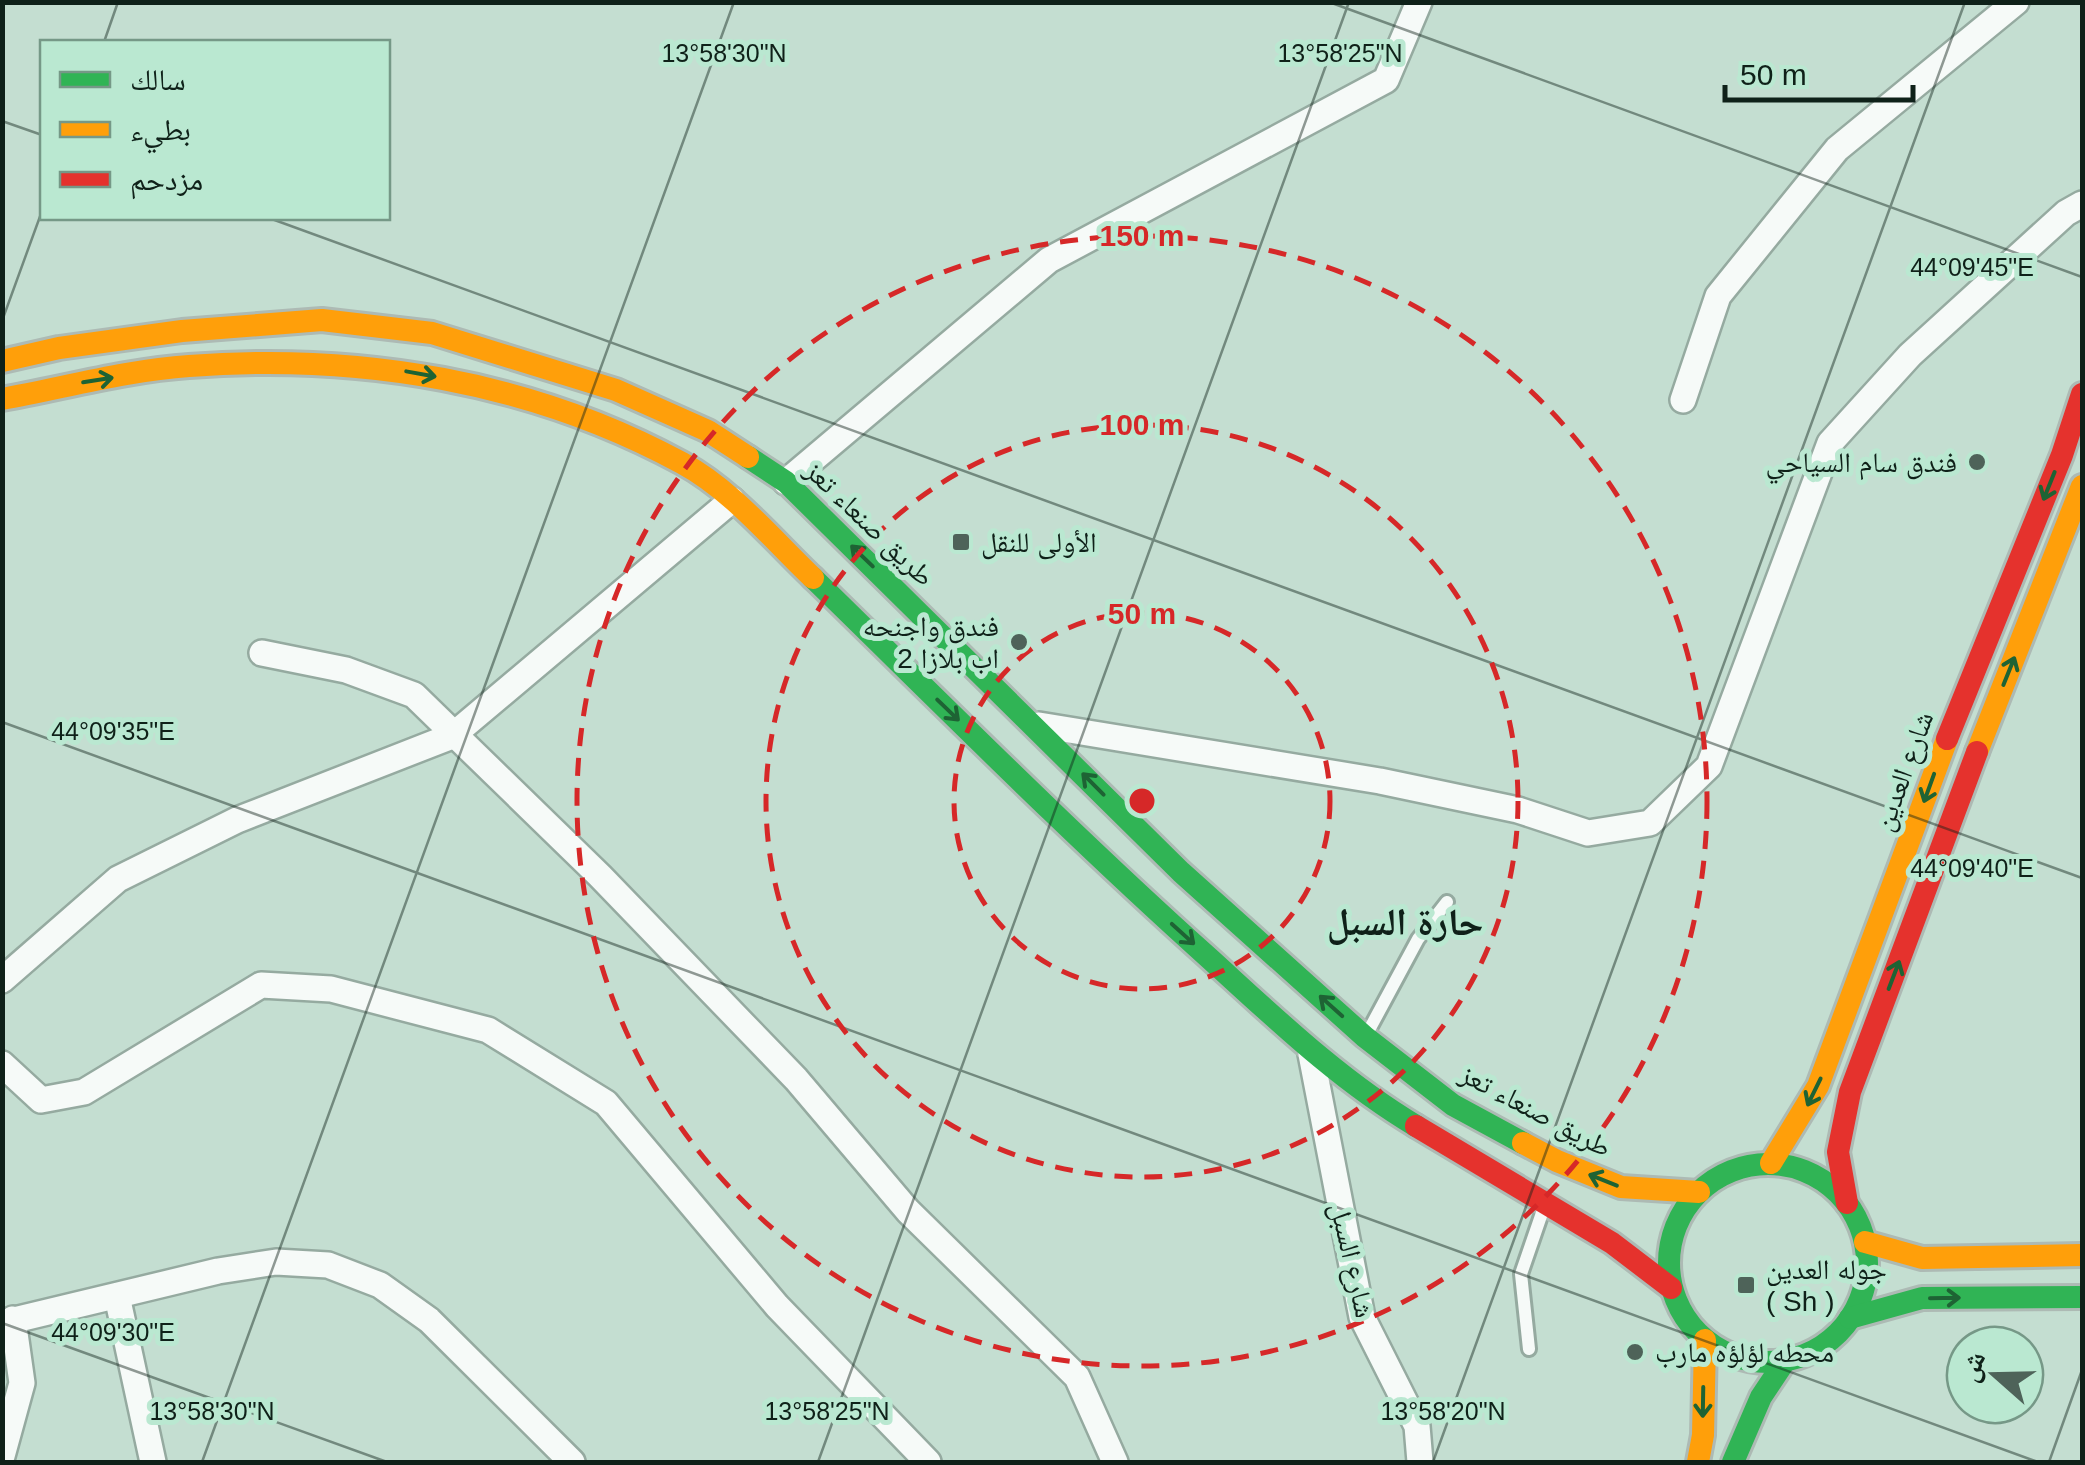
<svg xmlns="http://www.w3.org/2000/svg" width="2085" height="1465" viewBox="0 0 2085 1465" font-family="Arial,'Noto Naskh Arabic',sans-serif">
  <rect width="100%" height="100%" fill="#c4ded1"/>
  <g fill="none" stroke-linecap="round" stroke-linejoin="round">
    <g stroke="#95aaa0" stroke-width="18">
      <g id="lane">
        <polyline points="1369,1030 1418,939 1447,902"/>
        <polyline points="1529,1349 1521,1274 1543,1210"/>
      </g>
    </g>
    <g stroke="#95aaa0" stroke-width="30">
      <g id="street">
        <polyline points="1683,400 1718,296 1837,149 2016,2"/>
        <polyline points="786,482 1049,260 1386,80 1419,2"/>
        <polyline points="262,653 346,670 414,695 600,876 796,1079 908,1211 1077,1377 1115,1462"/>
        <polyline points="1039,725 1380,781 1518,810 1588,833 1650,823 1709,766 1830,443 1910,355 2066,213 2082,204"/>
        <polyline points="2,980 118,879 237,820 452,736 732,500"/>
        <polyline points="1311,1054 1362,1317 1417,1426 1420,1462"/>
        <polyline points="2,1064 41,1100 84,1092 261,985 331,989 488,1030 606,1103 777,1306 928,1462"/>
        <polyline points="117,1296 153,1462"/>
        <polyline points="2,1323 218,1271 276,1262 328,1265 380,1285 429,1320 572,1462"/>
        <polyline points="2,1456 22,1383 13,1319"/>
      </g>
    </g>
    <g stroke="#adbab4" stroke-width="28">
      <g id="fast">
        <polyline points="748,457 786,482 1181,872 1365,1037 1453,1105 1523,1143"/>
        <path d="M813 578C944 706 1073 836 1209 958 1275 1018 1339 1080 1416 1126"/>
        <circle cx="1768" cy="1263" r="99"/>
        <polyline points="1850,1318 1922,1298 2082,1297"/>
        <polyline points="1733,1462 1761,1397 1785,1361"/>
      </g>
    </g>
    <g stroke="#adbab4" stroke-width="28">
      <g id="slow">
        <polyline points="2,361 59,348 182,331 322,320 432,333 616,390 708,431 748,457"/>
        <path d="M2 399C63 388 128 370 189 366 359 353 531 381 682 463 732 490 772 539 813 578"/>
        <polyline points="1977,752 2082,486"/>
        <polyline points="1523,1143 1557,1161 1621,1187 1699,1192"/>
        <polyline points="1771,1163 1818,1086 1947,739"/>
        <polyline points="1865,1242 1922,1258 2082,1255"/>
        <polyline points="1698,1462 1703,1435 1705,1340"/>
      </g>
    </g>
    <g stroke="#adbab4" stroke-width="28">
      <g id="jam">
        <polyline points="1947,739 2062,455 2082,394"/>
        <polyline points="1416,1126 1612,1243 1671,1288"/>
        <polyline points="1847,1203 1838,1152 1850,1092 1977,752"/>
      </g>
    </g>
    <use href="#lane" stroke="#f6faf8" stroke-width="12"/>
    <use href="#street" stroke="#f6faf8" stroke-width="25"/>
    <use href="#fast" stroke="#30b455" stroke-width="22"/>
    <use href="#slow" stroke="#ff9f0a" stroke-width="22"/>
    <use href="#jam" stroke="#e5322d" stroke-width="22"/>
  </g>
  <defs><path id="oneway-shaft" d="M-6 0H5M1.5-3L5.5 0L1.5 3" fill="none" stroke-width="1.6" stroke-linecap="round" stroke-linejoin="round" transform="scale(2.5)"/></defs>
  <g stroke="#1e6334">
    <use href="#oneway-shaft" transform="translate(421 374) rotate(10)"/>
    <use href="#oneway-shaft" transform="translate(98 380) rotate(-9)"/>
    <use href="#oneway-shaft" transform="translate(2049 486) rotate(112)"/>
    <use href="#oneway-shaft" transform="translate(862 556) rotate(-136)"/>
    <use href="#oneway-shaft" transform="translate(2009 671) rotate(-68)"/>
    <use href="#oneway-shaft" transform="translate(948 710) rotate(44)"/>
    <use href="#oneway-shaft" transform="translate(1093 784) rotate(-135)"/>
    <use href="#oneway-shaft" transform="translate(1929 788) rotate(110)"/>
    <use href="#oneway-shaft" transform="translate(1183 934) rotate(42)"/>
    <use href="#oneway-shaft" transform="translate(1894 975) rotate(-69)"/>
    <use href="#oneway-shaft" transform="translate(1331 1006) rotate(-138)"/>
    <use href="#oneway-shaft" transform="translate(1814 1092) rotate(116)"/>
    <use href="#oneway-shaft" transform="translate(1603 1180) rotate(-158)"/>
    <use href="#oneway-shaft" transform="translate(1945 1298) rotate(-1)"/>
    <use href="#oneway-shaft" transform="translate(1703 1402) rotate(91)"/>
  </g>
  <path fill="none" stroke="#0f2119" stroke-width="2.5" stroke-opacity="0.45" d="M1329 2 2082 277M104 42 118 2M2 121 42 135M269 218 2082 878M2 321 42 211M2 722 2038 1462M2 1323 387 1462M202 1462 734 2M818 1462 1349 2M1433 1462 1965 2M2049 1462 2082 1370"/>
  <g fill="none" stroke="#d62828" stroke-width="5" stroke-dasharray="18 12">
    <circle cx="1142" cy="801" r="188"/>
    <circle cx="1142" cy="801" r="376"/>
    <circle cx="1142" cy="801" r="565"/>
  </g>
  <g fill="#4e6359" stroke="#bae8d1" stroke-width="4">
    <circle cx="1977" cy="462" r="10"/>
    <rect x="951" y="532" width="20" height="20" rx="5"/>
    <circle cx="1019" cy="642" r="10"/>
    <rect x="1736" y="1275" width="20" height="20" rx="5"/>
    <circle cx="1635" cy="1352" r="10"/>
  </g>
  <g text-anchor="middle" stroke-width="10" stroke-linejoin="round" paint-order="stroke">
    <g font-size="28" fill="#0f2119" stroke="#bae8d1" text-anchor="start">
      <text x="1957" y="472" text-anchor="end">فندق سام السياحي</text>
      <text x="981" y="552">الأولى للنقل</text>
      <text x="999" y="636" text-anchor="end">فندق واجنحه<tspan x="999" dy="32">اب بلازا 2</tspan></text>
      <text x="1766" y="1279">جوله العدين<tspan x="1766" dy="32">( Sh )</tspan></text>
      <text x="1655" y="1362">محطه لؤلؤه مارب</text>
    </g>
    <g font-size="28" fill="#0f2119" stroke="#bae8d1">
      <text transform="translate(870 523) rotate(44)" y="10">طريق صنعاء تعز</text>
      <text transform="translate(1903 771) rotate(-70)" y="10">شارع العدين</text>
      <text transform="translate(1536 1110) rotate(28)" y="10">طريق صنعاء تعز</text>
      <text transform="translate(1353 1260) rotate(77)" y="10">شارع السبل</text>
    </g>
    <g font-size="38" font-weight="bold" fill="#0f2119" stroke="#bae8d1">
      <text x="1405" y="935">حارة السبل</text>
    </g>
  </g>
  <g font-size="25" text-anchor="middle" fill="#0f2119" stroke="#bae8d1" stroke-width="10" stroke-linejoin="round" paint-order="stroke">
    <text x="724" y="62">13°58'30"N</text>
    <text x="1340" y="62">13°58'25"N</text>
    <text x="1972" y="276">44°09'45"E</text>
    <text x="113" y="740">44°09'35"E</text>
    <text x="1972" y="877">44°09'40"E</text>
    <text x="113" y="1341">44°09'30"E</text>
    <text x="212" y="1420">13°58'30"N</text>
    <text x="827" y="1420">13°58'25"N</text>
    <text x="1443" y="1420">13°58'20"N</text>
  </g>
  <circle cx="1142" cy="801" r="15" fill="#d62828" stroke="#bae8d1" stroke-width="5"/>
  <g font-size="30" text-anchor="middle" font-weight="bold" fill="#d62828" stroke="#bae8d1" stroke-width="10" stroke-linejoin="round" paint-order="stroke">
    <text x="1142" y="246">150 m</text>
    <text x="1142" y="435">100 m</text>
    <text x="1142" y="624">50 m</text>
  </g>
  <rect width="2085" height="1465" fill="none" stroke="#0f2119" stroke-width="10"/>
  <rect x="40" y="40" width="350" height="180" fill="#bae8d1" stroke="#769887" stroke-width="2.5"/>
  <rect x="60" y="72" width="50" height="15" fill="#30b455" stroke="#769887" stroke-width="2.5"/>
  <text x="130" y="90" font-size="30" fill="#0f2119">سالك</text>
  <rect x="60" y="122" width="50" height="15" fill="#ff9f0a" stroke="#769887" stroke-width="2.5"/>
  <text x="130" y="140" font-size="30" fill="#0f2119">بطيء</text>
  <rect x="60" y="172" width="50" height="15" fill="#e5322d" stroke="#769887" stroke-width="2.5"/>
  <text x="130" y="190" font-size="30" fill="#0f2119">مزدحم</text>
  <g transform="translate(1995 1375) rotate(290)"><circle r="48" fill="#bae8d1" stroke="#769887" stroke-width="2.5"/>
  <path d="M0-8L18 38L0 25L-18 38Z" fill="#4e6359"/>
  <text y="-15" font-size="28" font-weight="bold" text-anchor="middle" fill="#0f2119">ش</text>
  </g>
  <path d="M1725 85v15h188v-15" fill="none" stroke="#0f2119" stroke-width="5"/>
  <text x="1740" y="85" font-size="30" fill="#0f2119" stroke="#bae8d1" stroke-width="8" paint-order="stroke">50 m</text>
</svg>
